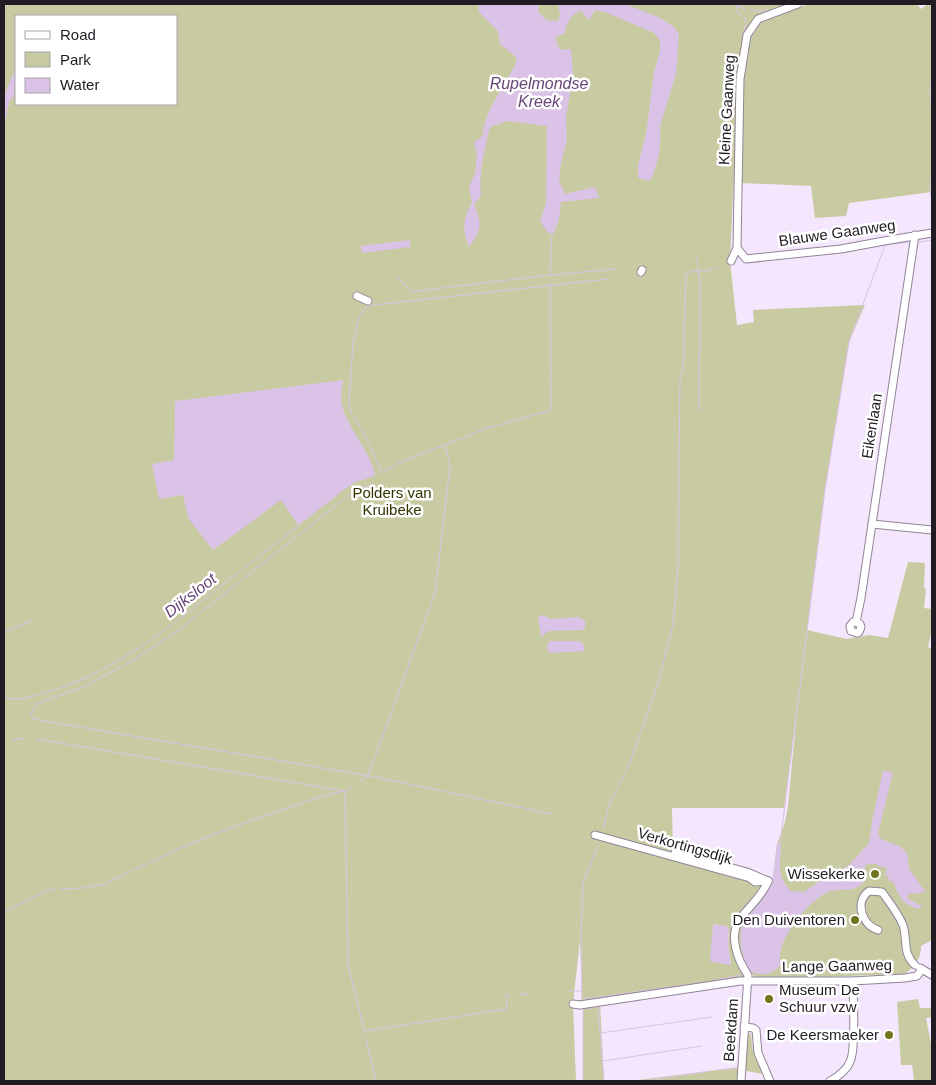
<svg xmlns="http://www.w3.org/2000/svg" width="936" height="1085" viewBox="0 0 936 1085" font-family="Arial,sans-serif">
  <rect width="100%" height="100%" fill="#f4e6fc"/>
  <g fill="#c8cba2" fill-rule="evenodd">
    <path d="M4 4H792V10L809 4H917L921 9 928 4H932V192L849 203 846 216 815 218 811 186 742 183V176L734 174 730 261 737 325 754 322 753 310 865 305 849 342 825 490 807 630 847 639 869 635 888 638 908 562 925 563 924 588 926 589 924 608 932 609V629L928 647 932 649V940L921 946C922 957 913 969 904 974L760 979 748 972 744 984 600 1004 604 1081H583V1006L573 1004 576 1081H4ZM16 16H176V104H16ZM797 711 788 806 785 822 777 844 773 876 771 883 673 854 672 808H784ZM713 924 729 927 728 944 731 965ZM580 941 582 999 574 1003H573Z"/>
    <polygon points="918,999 920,1008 932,1008 932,1017 926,1018 932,1049 932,1081 914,1081 912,1065 901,1065 897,1002"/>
    <polygon points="747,1034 751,1034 753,1052 763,1074 746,1071 744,1081 630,1081 741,1067 745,1070"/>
  </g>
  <g fill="#dbc2e7">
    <path d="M478 4H539L538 12 547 20 558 21 560 15 558 4H625L658 17 673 26 679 34 676 74 660 126C662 143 658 166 650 181L638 178V165L646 134 654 72 660 51V40L654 33 605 12 595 10 589 20 581 11C570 14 567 23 565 33L556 37 557 44 561 50 571 49 573 75 566 117 567 140 561 163 559 181 565 194 595 187 599 198 561 202 559 219 554 233H548L540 221 546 203 547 126 508 121 490 127C485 147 478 175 481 196L474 204C482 224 482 229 469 247 462 233 463 216 472 203L469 187 475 174 477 153 474 143 483 135C485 105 509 85 517 58L500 44 498 31 479 12Z"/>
    <polygon points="16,68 16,90 13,97 9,102 4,126 4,96"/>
    <polygon points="410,240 410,247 362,253 361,246"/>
    <path d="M343 380C342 388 340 396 342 404 347 429 370 449 375 475L354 483 345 489 298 525 281 500 213 550 188 518 183 495 159 499 152 464 174 460 175 401Z"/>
    <polygon points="542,615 551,619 579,617 586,622 584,630 548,631 541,637 538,617"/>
    <polygon points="549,641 579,641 583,644 585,651 549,653 547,648"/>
    <path d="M883 771 893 772 878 833 881 839 901 847 907 853 909 869 925 891 921 893 909 894 907 898 923 907C918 909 916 908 911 906 899 900 899 893 893 882L888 880 889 876H885L887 868 877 866 878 864H866L864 873V882C852 895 843 886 828 892 808 901 774 942 781 964 772 976 760 977 748 970 741 951 735 932 749 915 756 907 764 899 768 890 775 876 775 859 777 844H781C781 864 775 875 791 891L804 892 823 879 839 872 850 864 869 843 873 816Z"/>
    <polygon points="713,924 729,927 728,944 731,965 712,962 710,960"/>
  </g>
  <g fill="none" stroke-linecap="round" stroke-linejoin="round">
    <g stroke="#dbc2e7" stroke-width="1">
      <polyline points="737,4 736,12 744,17 746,21 740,54"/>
      <polyline points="737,6 746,9"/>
      <polyline points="750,10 760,11 769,10"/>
      <polyline points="932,73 930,90 932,117"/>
      <polyline points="932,170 930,191 932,201"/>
      <polyline points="919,242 932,240"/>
      <polyline points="697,258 698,272 718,268"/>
      <polyline points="396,276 411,291 417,291 550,275 616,269"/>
      <polyline points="550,276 552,233"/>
      <polyline points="382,472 364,433 351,413 349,401 353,344 359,317 365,308 373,305 608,279"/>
      <polyline points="381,473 401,462 485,429 551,410 550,282"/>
      <polyline points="364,479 375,475"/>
      <polyline points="373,484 353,492 176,632 130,662 84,687 38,703 31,714 33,719 375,777 552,814"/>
      <polyline points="305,520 337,495"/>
      <polyline points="4,632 33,620"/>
      <path d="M4 696C15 703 28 697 40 694 108 676 164 632 218 588 246 566 274 545 302 523"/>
      <polyline points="36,739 345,791"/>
      <polyline points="11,740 24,738"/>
      <polyline points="360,781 368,776 435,593 450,466 445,445"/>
      <polyline points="351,787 345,791 348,965 365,1033"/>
      <polyline points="603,829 609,805 629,765 658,683 673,625 678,567 680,378 683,371 686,274 692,271 698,272 700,281 699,411"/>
      <polyline points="780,844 825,490 849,342 885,245 909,242"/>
      <polyline points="61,889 82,888 104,884 178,849 225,830 313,799 344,791"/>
      <polyline points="4,912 46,891 55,889"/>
      <polyline points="569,991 581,991"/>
      <polyline points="520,994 529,994"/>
      <polyline points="584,999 707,982 741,975"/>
      <polyline points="582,1001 581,936 583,883 599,843"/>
      <polyline points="583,1009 598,1007 604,1081"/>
      <polyline points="583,1010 583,1081"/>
      <polyline points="365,1031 507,1009 506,995 509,995"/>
      <polyline points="601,1033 712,1017"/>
      <polyline points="366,1039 376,1081"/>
      <polyline points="603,1061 702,1046"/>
      <polyline points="718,1070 738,1068"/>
      <polyline points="646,1081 710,1071"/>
    </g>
    <g stroke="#918498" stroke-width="9">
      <g id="minor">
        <polyline points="798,4 758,19 747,35 740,79 737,248 746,259 841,249 884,241 932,233"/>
        <polyline points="731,261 737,248"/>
        <polyline points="641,272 642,270"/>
        <polyline points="357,296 368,301"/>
        <polyline points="872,524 932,530"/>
        <polyline points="856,622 860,624 861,627 859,632 857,633 851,631 850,626 853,622 856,622 861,598 915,235"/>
        <polyline points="595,835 750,878 755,882 768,881"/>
        <polyline points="675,852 747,872 768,881"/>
        <path d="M878 930C862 925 854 902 869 891L882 892C889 902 898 913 903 925 908 941 902 953 915 965"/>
        <polyline points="920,968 932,975"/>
        <polyline points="573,1004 580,1005 740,981 853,981 905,978 917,976 922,969"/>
        <polyline points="744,1027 753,1028 756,1030 758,1053 770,1081"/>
        <path d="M741 1081 748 975C738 961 728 936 740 919 749 906 762 897 768 881"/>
        <path d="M830 1081C838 1077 848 1069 851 1059 856 1044 853 1000 853 981"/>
      </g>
    </g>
    <use href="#minor" stroke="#fff" stroke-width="7"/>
  </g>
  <g fill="#72751d" stroke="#fff" stroke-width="2">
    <circle cx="875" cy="874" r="5"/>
    <circle cx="855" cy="920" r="5"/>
    <circle cx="769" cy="999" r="5"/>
    <circle cx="889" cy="1035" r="5"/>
  </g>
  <g text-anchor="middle" stroke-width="5" stroke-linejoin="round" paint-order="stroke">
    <g font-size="15" fill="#211b23" stroke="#fff">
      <text transform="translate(727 110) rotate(-87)" y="5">Kleine Gaanweg</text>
      <text transform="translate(837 233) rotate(-8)" y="5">Blauwe Gaanweg</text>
      <text transform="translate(872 426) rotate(-81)" y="5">Eikenlaan</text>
      <text transform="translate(685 846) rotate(16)" y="5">Verkortingsdijk</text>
      <text transform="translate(837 966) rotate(-1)" y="5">Lange Gaanweg</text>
      <text transform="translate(731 1030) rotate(-86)" y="5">Beekdam</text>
    </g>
    <g font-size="15" fill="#323300" stroke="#fff">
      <text x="392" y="498">Polders van<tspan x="392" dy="17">Kruibeke</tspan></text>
    </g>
    <g font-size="15" fill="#211b23" stroke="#fff" text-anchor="end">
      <text x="865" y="879">Wissekerke</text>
      <text x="845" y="925">Den Duiventoren</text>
      <text x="779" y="995" text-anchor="start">Museum De<tspan x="779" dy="17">Schuur vzw</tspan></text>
      <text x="879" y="1040">De Keersmaeker</text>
    </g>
    <g font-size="16" font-style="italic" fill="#684577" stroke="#fff">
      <text x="539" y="89">Rupelmondse<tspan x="539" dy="18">Kreek</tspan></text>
      <text transform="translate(190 595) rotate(-38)" y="6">Dijksloot</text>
    </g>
  </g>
  <rect width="936" height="1085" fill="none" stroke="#211b23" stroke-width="10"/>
  <rect x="15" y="15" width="162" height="90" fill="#ffffff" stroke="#a6a4a7"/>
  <rect x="25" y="31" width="25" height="8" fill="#ffffff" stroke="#a6a4a7"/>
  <text x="60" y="40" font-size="15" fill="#211b23">Road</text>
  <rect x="25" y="52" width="25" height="15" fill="#c8cba2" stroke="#a6a4a7"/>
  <text x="60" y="65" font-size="15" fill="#211b23">Park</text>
  <rect x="25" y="78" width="25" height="15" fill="#dbc2e7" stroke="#a6a4a7"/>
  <text x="60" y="90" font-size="15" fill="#211b23">Water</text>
</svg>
